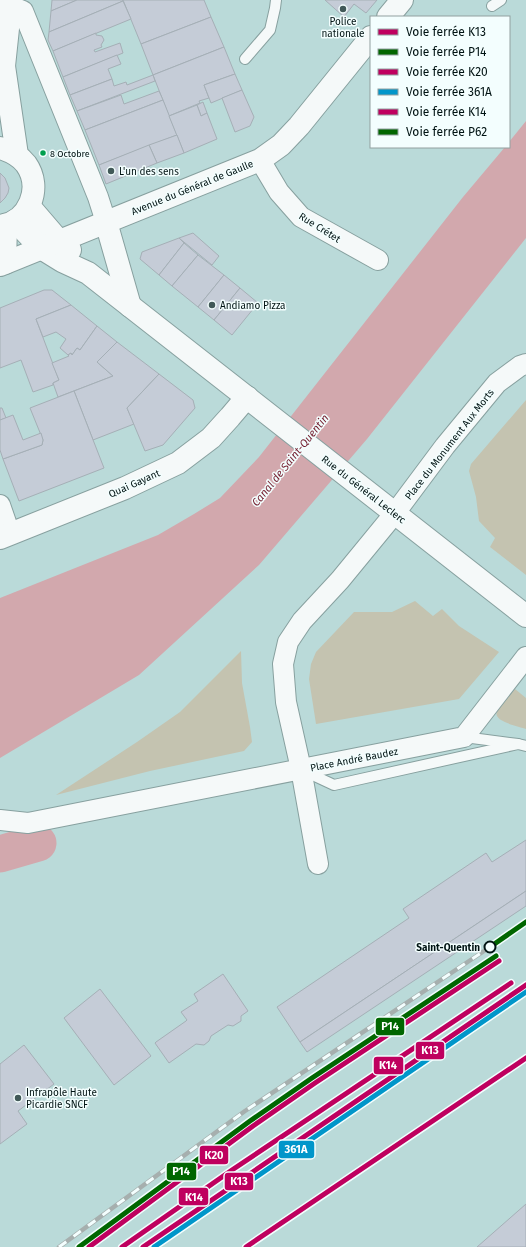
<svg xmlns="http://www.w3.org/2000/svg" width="526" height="1247" viewBox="0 0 526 1247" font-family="'Fira Sans',sans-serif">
  <rect width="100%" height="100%" fill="#badad9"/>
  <g fill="#c4c3b0">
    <polygon points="526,400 526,575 490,547 495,538 479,521 476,497 469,471 471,464"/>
    <polygon points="415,601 433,616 442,609 459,626 499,652 459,699 316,724 309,679 311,664 316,652 354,612 392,612"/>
    <polygon points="241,651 242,683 250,727 252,742 244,751 150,771 56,795 137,742 180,712"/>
    <path d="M515 689 526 698V729C519 726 492 722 497 711 499 706 511 694 515 689Z"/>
  </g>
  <polygon fill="#d2a8ad" points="526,121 526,238 367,439 259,565 139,675 0,758 0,598 158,535 194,514 220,498 259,457 463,197 505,147 509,147 509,142"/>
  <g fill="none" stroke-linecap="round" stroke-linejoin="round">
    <polyline stroke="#d2a8ad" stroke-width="37" points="0,854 38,843"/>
  </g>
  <g fill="#c5ccd7" stroke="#a5afb6">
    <polygon points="52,0 77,0 51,11"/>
    <polygon points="77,0 123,0 123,1 49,32 51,11"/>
    <polygon points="123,0 204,0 211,17 141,44"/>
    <polygon points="325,0 377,0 366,13 354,4 344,17"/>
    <polygon points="123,1 131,19 53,51 48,40 49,32"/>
    <polygon points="211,17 224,47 153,75 141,44"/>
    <polygon points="96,33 96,35 102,36 104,40 101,45 102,47 94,50 95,52 120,43 123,53 63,77 53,51"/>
    <polygon points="224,47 235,74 204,85 209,98 199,101 200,103 169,116 153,75"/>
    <polygon points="117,55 121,64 108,69 112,79 70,95 63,77"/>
    <polygon points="235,74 242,90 211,103 204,85"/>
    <polygon points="153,75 155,81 77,111 70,95 112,79 114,86 126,82 127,85"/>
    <polygon points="242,90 254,117 250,126 235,132 222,98"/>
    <polygon points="159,91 163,100 85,130 77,111 121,95 124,104"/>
    <polygon points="163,100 177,135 99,165 85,130"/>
    <polygon points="203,102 207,113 201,116 197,105"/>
    <polygon points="197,105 201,116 207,113 217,139 184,153 169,116"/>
    <polygon points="177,135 184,153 157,163 149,145"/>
    <polygon points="149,145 157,163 106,184 99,165"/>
    <polygon points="0,173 5,178 9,188 8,193 5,198 0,203"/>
    <polygon points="193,233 219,256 212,265 179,238"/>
    <polygon points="179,238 184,243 159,275 140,259 142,252"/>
    <polygon points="184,243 198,255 172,286 159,275"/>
    <polygon points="198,255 224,275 198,307 172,286"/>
    <polygon points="224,275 240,288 214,320 198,307"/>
    <polygon points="240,288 258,303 232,335 214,320"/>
    <polygon points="44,290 52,290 71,305 36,319 59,380 53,383 53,385 33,392 21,360 0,368 0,308"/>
    <polygon points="71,305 97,326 80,350 77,348 72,355 71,353 68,355 60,348 66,339 56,332 43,337 36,319"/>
    <polygon points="97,326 117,342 97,362 113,376 58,397 53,383 59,380 52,363 69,356 68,355 71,353 72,355 77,348 80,350"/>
    <polygon points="117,342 159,374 127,408 134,424 93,440 74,391 113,376 97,362"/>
    <polygon points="159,374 193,400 195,408 163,445 145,451 127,408"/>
    <polygon points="74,391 104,468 19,501 3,459 42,445 43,440 30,408"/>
    <polygon points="0,408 2,408 6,418 0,420"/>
    <polygon points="13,415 23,440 41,433 43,440 42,445 3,459 0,450 0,420"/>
    <polygon points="526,840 526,891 300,1042 277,1007 409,918 403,909 486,853 492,862"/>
    <polygon points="526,891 526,906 307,1052 300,1042"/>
    <polygon points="223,974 248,1011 241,1016 241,1021 233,1026 228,1025 211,1036 209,1041 204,1045 196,1044 169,1063 155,1043 156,1042 186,1021 187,1020 181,1012 198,1001 194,994"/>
    <polygon points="100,989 151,1056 114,1085 64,1018"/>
    <polygon points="24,1045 54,1084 18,1111 27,1124 0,1144 0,1064"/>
    <polygon points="526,1204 526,1247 477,1247"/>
  </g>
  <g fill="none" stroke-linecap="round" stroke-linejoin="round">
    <g stroke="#87a09f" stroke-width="12">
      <g id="lane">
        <polyline points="492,6 501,0"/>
        <polyline points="245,59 270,30 275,8 276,0"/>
        <polyline points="464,737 518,744 526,746"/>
        <polyline points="304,771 334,785 518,744"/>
      </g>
    </g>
    <g stroke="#87a09f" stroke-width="22">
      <g id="street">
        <polyline points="10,6 23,11 98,197 106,222"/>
        <polyline points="260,160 279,192 301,217 378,260"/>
        <polyline points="0,505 10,534"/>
        <polyline points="0,820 28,823 464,737 526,657"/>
        <polyline points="318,864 301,769 286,702 283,664 288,642 302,621 340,580 395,513 445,446 497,383 520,366 526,364"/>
      </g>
    </g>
    <g stroke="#87a09f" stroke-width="24">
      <g id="secondary">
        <polyline points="388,17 402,0"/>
        <polyline points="4,66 17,155"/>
        <polyline points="0,80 4,66 11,0"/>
        <path d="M0 148C10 151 19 155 26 164 43 188 29 222 0 226"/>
        <polyline points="29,206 59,241 70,250"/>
        <polyline points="15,221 41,248 62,261 88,273 526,616"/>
        <polyline points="106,222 130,306"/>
        <polyline points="5,263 6,225"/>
        <polyline points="0,265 260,160 281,145 299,126 371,37"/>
        <polyline points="0,538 125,488 178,463 211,438 230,417 247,397"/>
      </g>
    </g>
    <use href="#lane" stroke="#f5f9f9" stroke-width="10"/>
    <use href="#street" stroke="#f5f9f9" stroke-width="20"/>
    <use href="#secondary" stroke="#f5f9f9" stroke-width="22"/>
    <g stroke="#a6afae" stroke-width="4.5">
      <polyline id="rail" points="59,1247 245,1111 490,947"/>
    </g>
    <use href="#rail" stroke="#f3fefe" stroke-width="3" stroke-dasharray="9" stroke-linecap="butt"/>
    <g stroke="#f3fefe" stroke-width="8">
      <polyline id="rail-1" points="143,1247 526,985"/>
    </g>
    <g stroke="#f3fefe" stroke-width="8">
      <polyline id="rail-2" points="79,1247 250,1121 312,1078 496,956"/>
    </g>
    <g stroke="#f3fefe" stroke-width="8">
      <polyline id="rail-3" points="89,1247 253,1126 315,1083 499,961"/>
    </g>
    <g stroke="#f3fefe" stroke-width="8">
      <polyline id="rail-4" points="154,1247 526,992"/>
    </g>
    <g stroke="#f3fefe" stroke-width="8">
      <g id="rail-5">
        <polyline points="122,1247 232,1170 511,983"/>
        <polyline points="246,1247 526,1058"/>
      </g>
    </g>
    <g stroke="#f3fefe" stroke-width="8">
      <polyline id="rail-6" points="490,947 526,922"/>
    </g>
    <use href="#rail-1" stroke="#bf005f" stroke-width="5"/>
    <use href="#rail-2" stroke="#060" stroke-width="5"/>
    <use href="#rail-3" stroke="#bf005f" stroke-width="5"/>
    <use href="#rail-4" stroke="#0096ca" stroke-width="5"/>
    <use href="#rail-5" stroke="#bf005f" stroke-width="5"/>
    <use href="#rail-6" stroke="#060" stroke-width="5"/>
  </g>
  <g fill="#415958" stroke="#f3fefe" stroke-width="1.5">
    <circle cx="343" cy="9" r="4"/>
    <circle cx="111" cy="171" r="4"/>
    <circle cx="212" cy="305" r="4"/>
    <circle cx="18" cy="1098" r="4"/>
  </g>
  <circle fill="#009f4e" stroke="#f3fefe" stroke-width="1.5" cx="43" cy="153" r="3.5"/>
  <circle fill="#f3fefe" stroke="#001313" stroke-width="2" cx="490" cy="947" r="5.5"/>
  <g text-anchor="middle" stroke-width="3" stroke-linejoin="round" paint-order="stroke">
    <g font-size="9" fill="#001313" stroke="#f3fefe" text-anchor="start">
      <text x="50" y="157">8 Octobre</text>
    </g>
    <g font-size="10" fill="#001313" stroke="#f3fefe" text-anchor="start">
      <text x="343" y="25" text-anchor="middle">Police<tspan x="343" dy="12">nationale</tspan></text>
      <text x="119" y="175">L'un des sens</text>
      <text x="220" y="309">Andiamo Pizza</text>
      <text x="26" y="1096">Infrapôle Haute<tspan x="26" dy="12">Picardie SNCF</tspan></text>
    </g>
    <g font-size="10" fill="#001313" stroke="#f3fefe">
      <text transform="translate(192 187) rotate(-22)" y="4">Avenue du Général de Gaulle</text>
      <text transform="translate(320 227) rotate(32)" y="4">Rue Crétet</text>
      <text transform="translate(449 444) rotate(-52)" y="4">Place du Monument Aux Morts</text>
      <text transform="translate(134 483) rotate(-24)" y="4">Quai Gayant</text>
      <text transform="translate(364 489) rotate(38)" y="4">Rue du Général Leclerc</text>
      <text transform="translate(354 759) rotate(-11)" y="4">Place André Baudez</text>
    </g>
    <g font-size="10" font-weight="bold" fill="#001313" stroke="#f3fefe" text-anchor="end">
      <text x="480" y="951">Saint-Quentin</text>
    </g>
    <g font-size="11" font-style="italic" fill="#731d2e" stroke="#f3fefe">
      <text transform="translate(290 460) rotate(-51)" y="4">Canal de Saint-Quentin</text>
    </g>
  </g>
  <g stroke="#f3fefe" stroke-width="1.5">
    <rect x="375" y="1017" width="30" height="19" rx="4" fill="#060"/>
    <rect x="415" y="1041" width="30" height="19" rx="4" fill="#bf005f"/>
    <rect x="373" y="1056" width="31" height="19" rx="4" fill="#bf005f"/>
    <rect x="278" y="1140" width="37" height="19" rx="4" fill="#0096ca"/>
    <rect x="199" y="1145" width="30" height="20" rx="4" fill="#bf005f"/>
    <rect x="166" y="1162" width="31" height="19" rx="4" fill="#060"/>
    <rect x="224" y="1172" width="30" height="19" rx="4" fill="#bf005f"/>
    <rect x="178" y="1187" width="31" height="19" rx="4" fill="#bf005f"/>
  </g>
  <g font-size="11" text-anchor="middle" font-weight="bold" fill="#fff">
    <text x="390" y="1030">P14</text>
    <text x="430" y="1054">K13</text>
    <text x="388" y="1069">K14</text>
    <text x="296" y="1153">361A</text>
    <text x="214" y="1159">K20</text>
    <text x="181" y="1175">P14</text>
    <text x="239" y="1185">K13</text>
    <text x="194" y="1201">K14</text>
  </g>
  <rect x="370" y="16" width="140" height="132" fill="#f3fefe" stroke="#92a0a0"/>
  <rect x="378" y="29" width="20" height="6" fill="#bf005f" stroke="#92a0a0"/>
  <text x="406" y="36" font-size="12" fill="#001313">Voie ferrée K13</text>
  <rect x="378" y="49" width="20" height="6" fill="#006600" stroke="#92a0a0"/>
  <text x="406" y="56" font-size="12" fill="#001313">Voie ferrée P14</text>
  <rect x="378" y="69" width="20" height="6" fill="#bf005f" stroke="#92a0a0"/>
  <text x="406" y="76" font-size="12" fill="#001313">Voie ferrée K20</text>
  <rect x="378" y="89" width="20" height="6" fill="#0096ca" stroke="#92a0a0"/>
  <text x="406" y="96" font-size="12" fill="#001313">Voie ferrée 361A</text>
  <rect x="378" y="109" width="20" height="6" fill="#bf005f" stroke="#92a0a0"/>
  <text x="406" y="116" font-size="12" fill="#001313">Voie ferrée K14</text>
  <rect x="378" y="129" width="20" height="6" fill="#006600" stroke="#92a0a0"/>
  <text x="406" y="136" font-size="12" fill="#001313">Voie ferrée P62</text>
</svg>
